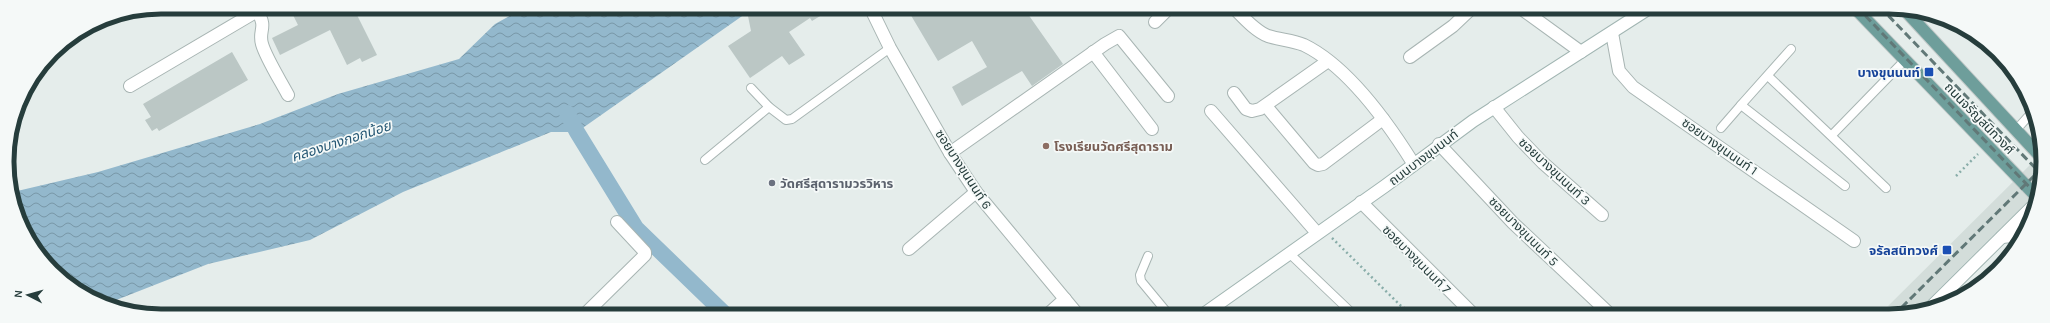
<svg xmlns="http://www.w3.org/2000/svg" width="2050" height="323" viewBox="0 0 2050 323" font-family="Karla,'Noto Sans Thai',sans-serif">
  <defs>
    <pattern id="water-waves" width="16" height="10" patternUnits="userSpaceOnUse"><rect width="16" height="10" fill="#93b8cc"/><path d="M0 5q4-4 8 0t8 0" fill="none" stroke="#7897a7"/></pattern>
  </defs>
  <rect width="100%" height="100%" fill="#e5edeb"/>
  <polygon fill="#d3ddda" points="2040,155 2043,172 2037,192 1917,311 1899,316 1878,316"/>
  <polygon fill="url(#water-waves)" points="526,7 755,7 577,132 551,132 403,192 310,240 208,264 106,304 93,300 45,264 15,211 13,192 98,172 260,124 338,94 459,59 495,24"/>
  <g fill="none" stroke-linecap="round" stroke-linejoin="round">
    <polyline stroke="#93b8cc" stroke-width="16" points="567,113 577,132 636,228 727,316"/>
  </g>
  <g fill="#bbc7c5">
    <polygon points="308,7 353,7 377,55 362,62 360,58 347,65 330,30 280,55 272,38 298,25 293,15"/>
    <polygon points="758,7 835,7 812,21 810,18 789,32 805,55 789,65 782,56 750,78 728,46 751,31 748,16 750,11"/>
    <polygon points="906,7 1023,7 1063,64 1032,86 1022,71 962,106 952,87 987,67 972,41 938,61"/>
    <polygon points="232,52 248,80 159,131 157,128 152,131 145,120 151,117 143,104"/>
  </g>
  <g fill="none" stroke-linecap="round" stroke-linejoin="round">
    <g stroke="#a8b5b3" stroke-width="10">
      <g id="lane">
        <polyline points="1791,49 1741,105 1845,186"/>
        <polyline points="1768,76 1886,188"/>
        <polyline points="751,88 769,107 786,120 792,119 890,48"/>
        <polyline points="1721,128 1741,105"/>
        <polyline points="2016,130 2034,110"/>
        <polyline points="1832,135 1905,60"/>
        <polyline points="705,160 769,107"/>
        <polyline points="1289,253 1355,316"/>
        <polyline points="1148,256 1140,275 1141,281 1170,316"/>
      </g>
    </g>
    <g stroke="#a8b5b3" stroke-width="14">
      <g id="street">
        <polyline points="870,7 890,48 950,153 976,192 1079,316"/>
        <path d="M1233 7C1243 17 1255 31 1268 36 1280 40 1292 40 1304 45 1347 66 1388 123 1413 163"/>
        <polyline points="1519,7 1581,52"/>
        <path d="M257 11C268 28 258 30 262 44 266 58 280 80 288 95"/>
        <polyline points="1155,22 1170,7"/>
        <polyline points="1612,33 1619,71 1633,87 1854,241"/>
        <polyline points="1093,52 1152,129"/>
        <polyline points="1410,57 1453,26 1473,7"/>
        <polyline points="130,86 264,7"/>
        <polyline points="1234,93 1246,109 1252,111 1260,109 1328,61"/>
        <polyline points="1266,106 1314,163 1318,165 1323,164 1383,119"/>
        <polyline points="1494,107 1518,137 1543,163 1602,215"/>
        <polyline points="1211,111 1317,233"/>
        <polyline points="1439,144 1513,223 1612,316"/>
        <polyline points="950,153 1105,44 1119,36 1168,96"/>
        <polyline points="1361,202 1475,316"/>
        <polyline points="909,249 976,192"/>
        <polyline points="399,316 415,316"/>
        <polyline points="583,316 645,255 645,252 617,222"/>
        <polyline points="1046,316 1065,299"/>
      </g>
    </g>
    <g stroke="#a1b5b2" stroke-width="14">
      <g id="secondary">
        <polyline points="2002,237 2012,236 2019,241"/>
        <polyline points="1931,307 2033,206"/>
        <polyline points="1201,316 1385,186 1473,121 1651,7"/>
      </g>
    </g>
    <g stroke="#c2c9c8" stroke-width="14">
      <g id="primary">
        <polyline points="1854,7 2036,196"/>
        <polyline points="1903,8 2041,157"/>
      </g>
    </g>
    <g stroke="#89ada9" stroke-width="2.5" stroke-dasharray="2 3" stroke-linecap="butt">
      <polyline points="1956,176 1978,154"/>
      <polyline points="1332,238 1401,306 1417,316"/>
    </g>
    <use href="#lane" stroke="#fff" stroke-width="8"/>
    <use href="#street" stroke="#fff" stroke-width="12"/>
    <use href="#secondary" stroke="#fff" stroke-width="12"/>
    <use href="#primary" stroke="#6e9e9b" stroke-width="12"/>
    <g stroke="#617877" stroke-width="3" stroke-dasharray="8 4" stroke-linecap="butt">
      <polyline points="1857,7 2037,195"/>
      <polyline points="1880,7 2042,175"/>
      <polyline points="1893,316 2042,168"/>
    </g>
  </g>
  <g fill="#1a4fb4" stroke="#f5f9f8" stroke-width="1.5">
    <rect x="1924" y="67" width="10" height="10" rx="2"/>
    <rect x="1942" y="245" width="10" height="10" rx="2"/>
  </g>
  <circle fill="#8d6e63" stroke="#f5f9f8" stroke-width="1.5" cx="1046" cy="146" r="4"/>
  <circle fill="#6b7280" stroke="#f5f9f8" stroke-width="1.5" cx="772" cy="183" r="4"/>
  <g text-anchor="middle" stroke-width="3.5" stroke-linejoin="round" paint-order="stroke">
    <g font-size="13" font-weight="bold" fill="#164399" stroke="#f5f9f8" text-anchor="end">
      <text x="1920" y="77">บางขุนนนท์</text>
      <text x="1938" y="255">จรัลสนิทวงศ์</text>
    </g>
    <g font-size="13" fill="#263d3c" stroke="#f5f9f8">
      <text transform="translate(1980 118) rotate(46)" y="5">ถนนจรัญสนิทวงศ์</text>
      <text transform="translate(1720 146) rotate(35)" y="5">ซอยบางขุนนนท์ 1</text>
      <text transform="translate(1423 157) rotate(-37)" y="5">ถนนบางขุนนนท์</text>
      <text transform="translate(964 169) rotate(57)" y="5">ซอยบางขุนนนท์ 6</text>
      <text transform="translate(1555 171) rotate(43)" y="5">ซอยบางขุนนนท์ 3</text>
      <text transform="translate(1524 231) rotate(45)" y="5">ซอยบางขุนนนท์ 5</text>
      <text transform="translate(1417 259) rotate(45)" y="5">ซอยบางขุนนนท์ 7</text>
    </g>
    <g font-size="13" font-weight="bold" fill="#785e54" stroke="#f5f9f8" text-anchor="start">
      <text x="1054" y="151">โรงเรียนวัดศรีสุดาราม</text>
    </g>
    <g font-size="13" font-weight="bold" fill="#5b616d" stroke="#f5f9f8" text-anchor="start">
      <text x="780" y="188">วัดศรีสุดารามวรวิหาร</text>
    </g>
    <g font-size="14" font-style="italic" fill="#255774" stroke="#f5f9f8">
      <text transform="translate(341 141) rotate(-18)" y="5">คลองบางกอกน้อย</text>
    </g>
  </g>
  <path d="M0 0H2050V323H0ZM161 14H1889A147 147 0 0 1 2036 161V162A147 147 0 0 1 1889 309H161A147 147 0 0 1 14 162V161A147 147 0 0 1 161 14Z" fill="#f5f9f8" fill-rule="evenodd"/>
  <path fill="none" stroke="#263d3c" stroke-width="5" d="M161 14H1889A147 147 0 0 1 2036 161V162A147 147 0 0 1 1889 309H161A147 147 0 0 1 14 162V161A147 147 0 0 1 161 14Z"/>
  <g transform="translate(28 295) rotate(276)" stroke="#f5f9f8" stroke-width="3" paint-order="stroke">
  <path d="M0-3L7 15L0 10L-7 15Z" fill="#263d3c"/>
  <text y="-6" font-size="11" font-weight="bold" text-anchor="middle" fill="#263d3c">N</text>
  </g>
</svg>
